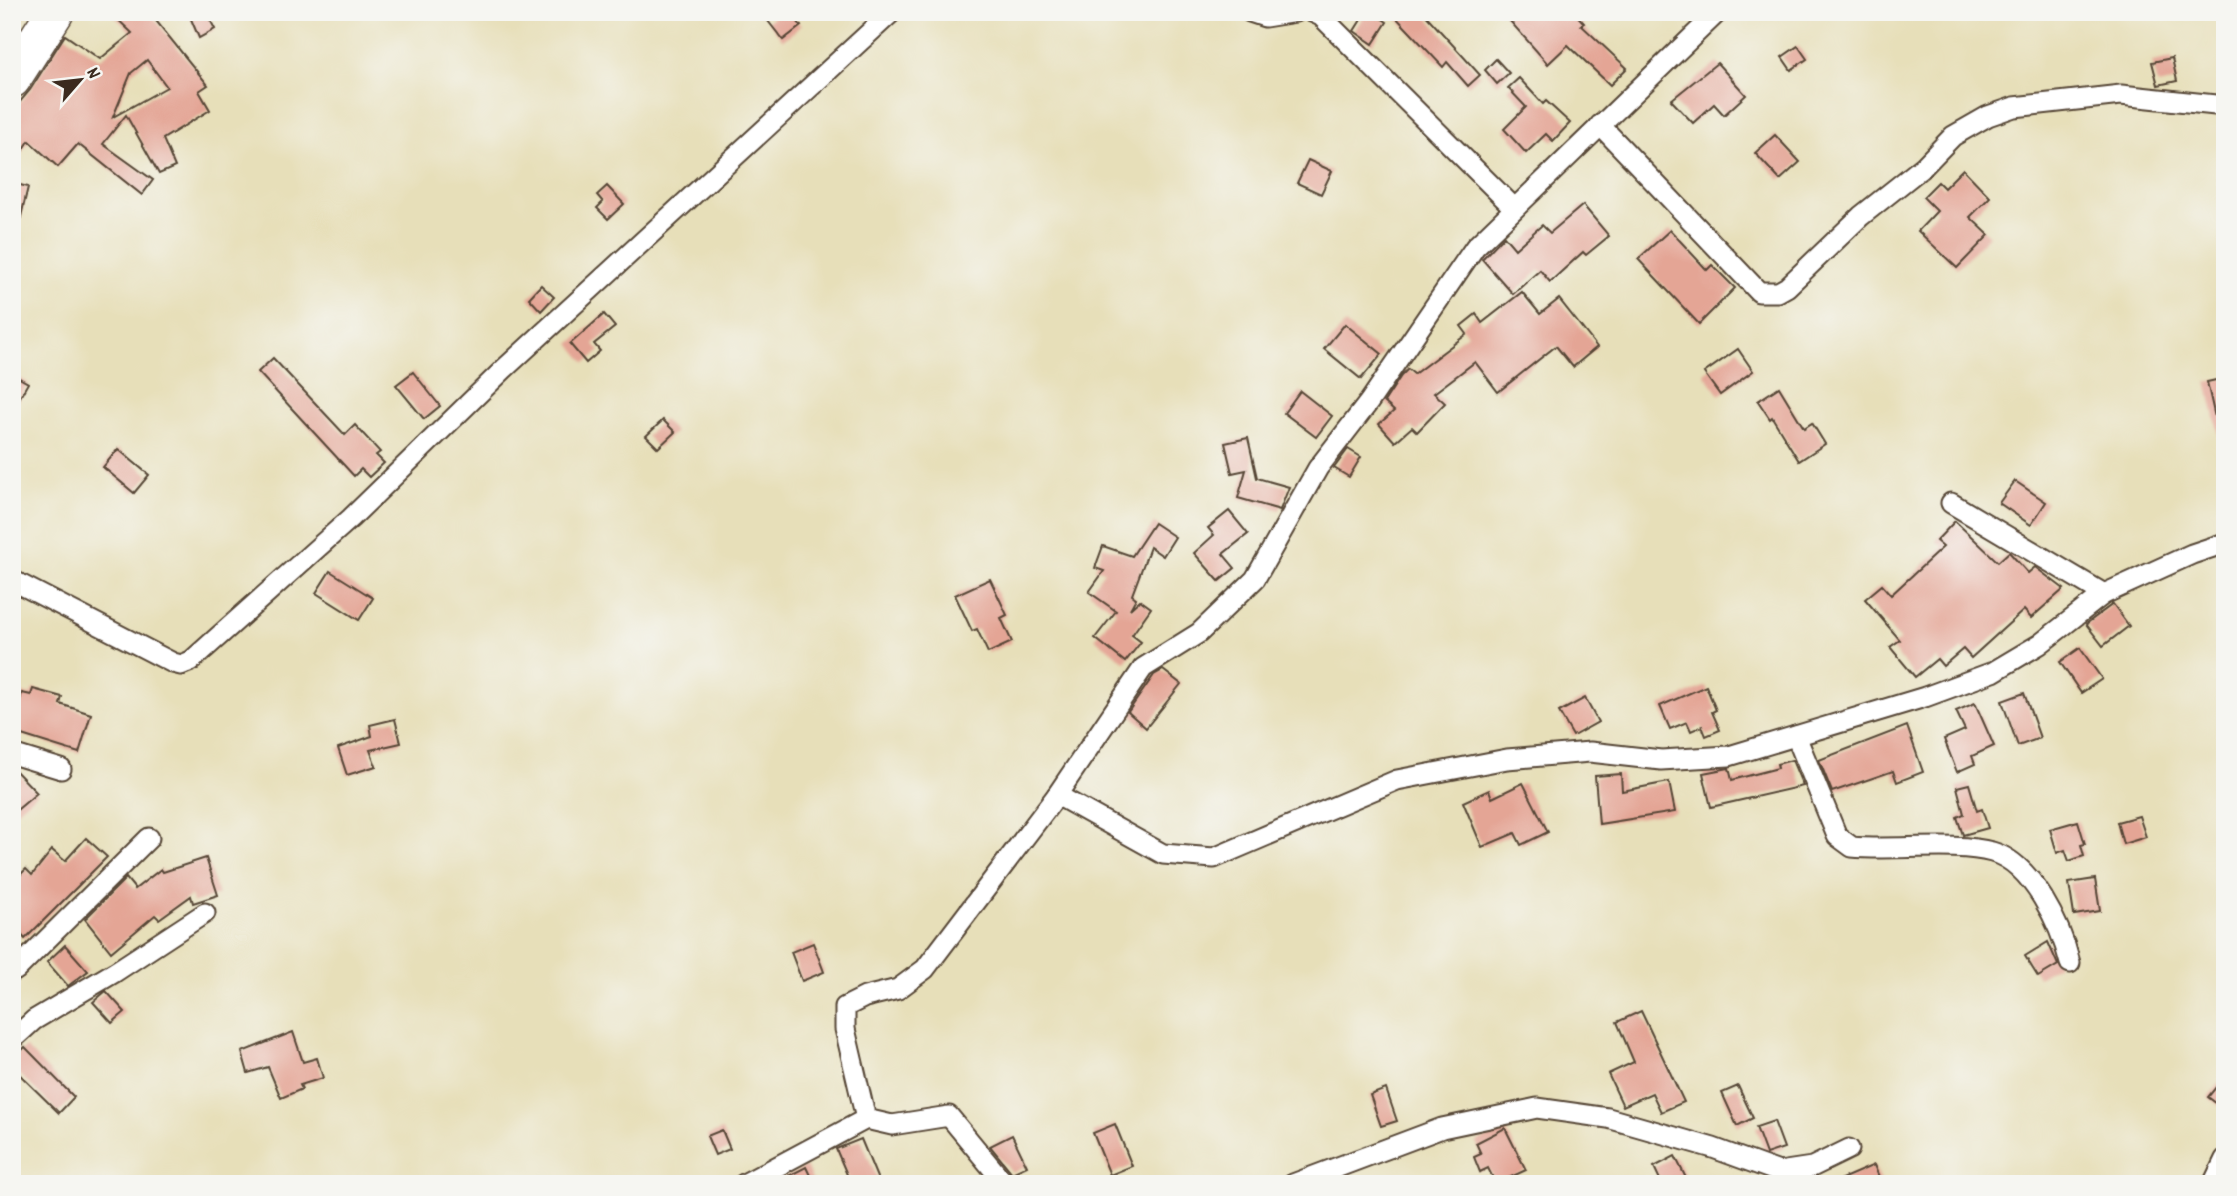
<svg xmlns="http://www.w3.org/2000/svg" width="2237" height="1196" viewBox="0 0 2237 1196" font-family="Dekko,sans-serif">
  <rect width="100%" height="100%" fill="#f6f6f2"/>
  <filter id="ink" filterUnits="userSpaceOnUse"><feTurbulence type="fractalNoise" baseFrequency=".0143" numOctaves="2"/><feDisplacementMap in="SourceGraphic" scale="14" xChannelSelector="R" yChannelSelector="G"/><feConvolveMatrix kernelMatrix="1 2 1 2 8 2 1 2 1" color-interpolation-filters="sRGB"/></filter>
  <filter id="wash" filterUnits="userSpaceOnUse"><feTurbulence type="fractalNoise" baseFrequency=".00686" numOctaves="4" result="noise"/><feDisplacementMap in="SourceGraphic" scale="28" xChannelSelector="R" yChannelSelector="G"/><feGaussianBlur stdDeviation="1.57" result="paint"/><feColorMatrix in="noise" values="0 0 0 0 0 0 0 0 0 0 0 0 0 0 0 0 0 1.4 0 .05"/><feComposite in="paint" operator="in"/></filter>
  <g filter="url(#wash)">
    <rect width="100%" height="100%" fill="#e7dfb9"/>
    <g id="blocks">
      <g fill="#e4a595" fill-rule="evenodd">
        <path d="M110 12H149L208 85 199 91 210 110 163 139 175 167 159 174 126 115 103 144 153 180 142 195 78 144 58 167 29 141 12 168V111L30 90 65 35 100 59 132 33ZM147 60 167 87 113 117 131 73Z"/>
        <polygon points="188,12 206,12 215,29 199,38"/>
        <polygon points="779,12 790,12 801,26 783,40 768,21"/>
        <polygon points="1366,12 1372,12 1387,22 1373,44 1354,31"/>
        <polygon points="1391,12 1423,12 1480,75 1468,86 1447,62 1443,67"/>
        <polygon points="1502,12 1574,12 1584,23 1581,25 1627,68 1610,85 1568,45 1548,64"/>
        <polygon points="1798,46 1807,59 1791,70 1782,57"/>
        <polygon points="2172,58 2177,81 2158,85 2152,62"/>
        <polygon points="1496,59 1509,73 1497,84 1485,70"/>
        <polygon points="1717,63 1746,95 1724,115 1714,104 1693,123 1671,100"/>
        <polygon points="1519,78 1543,104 1546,101 1570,123 1553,141 1546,134 1526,153 1504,129 1526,107 1508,88"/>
        <polygon points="1775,135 1800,162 1780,180 1755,153"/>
        <polygon points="1308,160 1332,171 1321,194 1297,183"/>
        <polygon points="1963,169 1990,197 1970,217 1989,235 1957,268 1918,231 1937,211 1923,197 1938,182 1944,188"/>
        <polygon points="12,183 28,187 18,229 12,228"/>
        <polygon points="607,186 624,204 608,219 597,208 603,202 597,195"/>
        <polygon points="1583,205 1609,236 1586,255 1583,252 1550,282 1540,270 1513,294 1482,259 1504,236 1515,249 1542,225 1550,233"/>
        <polygon points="1670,230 1707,270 1712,265 1735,288 1699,324 1638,259"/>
        <polygon points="541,285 554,297 541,311 529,298"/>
        <polygon points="1522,292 1540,314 1559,299 1597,347 1573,367 1556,346 1498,392 1475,362 1434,393 1445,403 1417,432 1412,427 1395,442 1379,424 1394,411 1384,402 1401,376 1408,369 1414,374 1467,334 1461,326 1476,314 1482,323"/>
        <polygon points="604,314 615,327 594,344 600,351 586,363 570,344"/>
        <polygon points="1345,324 1382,354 1361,379 1324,349"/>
        <polygon points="1738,349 1753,371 1720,395 1704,373"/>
        <polygon points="273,358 345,435 355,425 380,452 376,455 384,463 369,477 361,469 354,476 258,372"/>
        <polygon points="413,372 440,406 424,419 396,385"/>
        <polygon points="12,374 28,383 12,411"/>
        <polygon points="2225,378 2225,434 2219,435 2207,382"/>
        <polygon points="1779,387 1804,428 1812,423 1825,444 1799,461 1772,417 1770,419 1758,401"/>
        <polygon points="1300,391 1332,416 1316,437 1284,413"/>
        <polygon points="663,420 675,432 658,448 646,436"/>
        <polygon points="1248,438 1257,478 1289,487 1280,510 1238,498 1246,470 1232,473 1225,443"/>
        <polygon points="118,449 149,475 134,493 103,467"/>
        <polygon points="1348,449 1361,457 1349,477 1334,468"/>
        <polygon points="2015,481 2046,502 2031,525 1999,503"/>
        <polygon points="1229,511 1248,534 1223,554 1235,568 1219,581 1194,553 1214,535 1208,528"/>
        <polygon points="1955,521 1998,562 2009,552 2028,573 2035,567 2064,589 2031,618 2024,610 1971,658 1963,649 1943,666 1937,659 1915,677 1890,647 1900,640 1865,599 1882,585 1891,595 1943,547 1936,541"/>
        <polygon points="1154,523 1175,537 1163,556 1150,547 1132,595 1136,598 1130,609 1140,600 1151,608 1132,635 1141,642 1125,662 1095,638 1116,611 1089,592 1104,571 1095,568 1103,546 1132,556"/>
        <polygon points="330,571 373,598 359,620 316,593"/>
        <polygon points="990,579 1007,615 1001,618 1012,642 988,653 977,629 972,631 955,595"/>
        <polygon points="2113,604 2129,626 2103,646 2086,624"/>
        <polygon points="2080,648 2102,679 2081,693 2060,662"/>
        <polygon points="1163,670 1181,684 1146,728 1128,712 1154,675"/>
        <polygon points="1706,686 1716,710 1712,712 1720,730 1706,736 1702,726 1691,731 1687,722 1670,729 1660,706"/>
        <polygon points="33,689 62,697 60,704 91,714 79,753 12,732 12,701 19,703 22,693 31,695"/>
        <polygon points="2024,693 2040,738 2018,746 2002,701"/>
        <polygon points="1585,698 1598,722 1573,736 1559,712"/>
        <polygon points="1975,703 1994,746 1972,756 1975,764 1957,772 1944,739 1965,730 1956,711"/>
        <polygon points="395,719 401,743 370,750 376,766 347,775 338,748 372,736 370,725"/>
        <polygon points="1907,726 1923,772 1897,782 1893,771 1832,792 1819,760"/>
        <polygon points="1792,760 1803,786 1711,807 1703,773 1729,768 1732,780 1778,768 1777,764"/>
        <polygon points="12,767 37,793 12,814"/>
        <polygon points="1621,774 1622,791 1669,782 1675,812 1599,824 1595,776"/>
        <polygon points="1523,783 1548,832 1521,845 1515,833 1482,847 1463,802 1489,790 1492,798"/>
        <polygon points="1969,784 1977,811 1982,809 1988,828 1963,835 1957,817 1964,814 1957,787"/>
        <polygon points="2139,816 2146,837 2123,844 2117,822"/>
        <polygon points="2078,821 2085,844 2081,845 2084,856 2069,861 2065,850 2057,853 2050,829"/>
        <polygon points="86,838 107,857 25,939 12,924 12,883 26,869 32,875 52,850 65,861"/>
        <polygon points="206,858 218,895 193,903 191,896 159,919 155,915 111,952 85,919 126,878 135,889 161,869 163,872"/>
        <polygon points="2095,879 2100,911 2074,915 2069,883"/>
        <polygon points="2048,942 2058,965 2038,977 2025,956"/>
        <polygon points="813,943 824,972 802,981 791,952"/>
        <polygon points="65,945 88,971 68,986 47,962"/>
        <polygon points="106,991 125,1012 112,1023 93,1002"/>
        <polygon points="1641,1011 1684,1102 1661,1112 1652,1093 1623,1106 1608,1074 1634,1062 1617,1022"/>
        <polygon points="293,1032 303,1062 317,1058 323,1078 300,1085 302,1089 281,1098 268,1067 248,1073 242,1052"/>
        <polygon points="25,1047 74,1097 59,1113 12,1067 12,1060"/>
        <polygon points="2225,1076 2225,1110 2208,1097"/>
        <polygon points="1738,1086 1753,1118 1737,1126 1722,1093"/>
        <polygon points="1386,1089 1397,1121 1381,1126 1370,1095"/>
        <polygon points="1774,1121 1784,1148 1766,1154 1756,1127"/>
        <polygon points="1115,1124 1132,1166 1110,1175 1093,1133"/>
        <polygon points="1505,1128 1526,1170 1496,1184 1488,1168 1480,1172 1474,1157 1481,1154 1476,1143"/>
        <polygon points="722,1130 730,1149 715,1155 707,1136"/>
        <polygon points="1012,1135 1027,1166 1012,1173 990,1146"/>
        <polygon points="861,1139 878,1180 868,1184 851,1184 836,1149"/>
        <polygon points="1675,1156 1689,1184 1662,1184 1654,1167"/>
        <polygon points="1874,1165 1882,1184 1830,1184"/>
        <polygon points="806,1167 814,1184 773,1184"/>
      </g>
    </g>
  </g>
  <g filter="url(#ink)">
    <use href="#blocks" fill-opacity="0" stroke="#554535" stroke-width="2"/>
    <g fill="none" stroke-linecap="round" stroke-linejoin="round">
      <g stroke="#554535" stroke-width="23">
        <g id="street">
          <polyline points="1250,12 1265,17 1296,12"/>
          <polyline points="1312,12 1321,16 1514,208"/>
          <polyline points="1600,125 1759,292 1778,292 1787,287 1861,216 1924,166 1953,136 1988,116 2014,107 2121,95 2225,106"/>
          <polyline points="1951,503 2104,594"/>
          <polyline points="12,580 173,663 181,665 191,661 351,518 504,369 892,12"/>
          <path d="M1796 736 1837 836 1852 847C1893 851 1956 842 1992 852 2032 863 2061 926 2070 963"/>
          <polyline points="12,754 61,769"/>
          <polyline points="1057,795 1143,668 1199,633 1255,579 1318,468 1369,402 1475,247 1718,12"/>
          <polyline points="12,967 16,970 149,838"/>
          <polyline points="12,1040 34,1020 115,972 205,913"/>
          <polyline points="866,1119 845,1029 845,1007 865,997 898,989 925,969 1057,795 1163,854 1214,858 1397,780 1507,759 1590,752 1661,760 1729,756 1925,697 1993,672 2040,644 2104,594 2192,554 2225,543"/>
          <polyline points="866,1119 892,1125 949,1116 1005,1184"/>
          <polyline points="744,1184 866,1119"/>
          <polyline points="1293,1184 1442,1128 1537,1108 1608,1118 1713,1148 1779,1172 1812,1167 1849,1149"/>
          <polyline points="2213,1184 2225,1159"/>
        </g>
      </g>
      <g stroke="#554535" stroke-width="40">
        <polyline id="highway" points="12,79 55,12"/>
      </g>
      <use href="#street" stroke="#fff" stroke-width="19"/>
      <use href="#highway" stroke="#fff" stroke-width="37"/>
    </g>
  </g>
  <rect width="2237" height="1196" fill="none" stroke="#f6f6f2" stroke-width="42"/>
  <g transform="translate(80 80) rotate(62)" stroke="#f6f6f2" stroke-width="5" paint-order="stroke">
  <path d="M0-5L12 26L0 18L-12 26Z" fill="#3b2a1e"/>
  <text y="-10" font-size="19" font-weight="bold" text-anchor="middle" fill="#3b2a1e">N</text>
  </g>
</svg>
